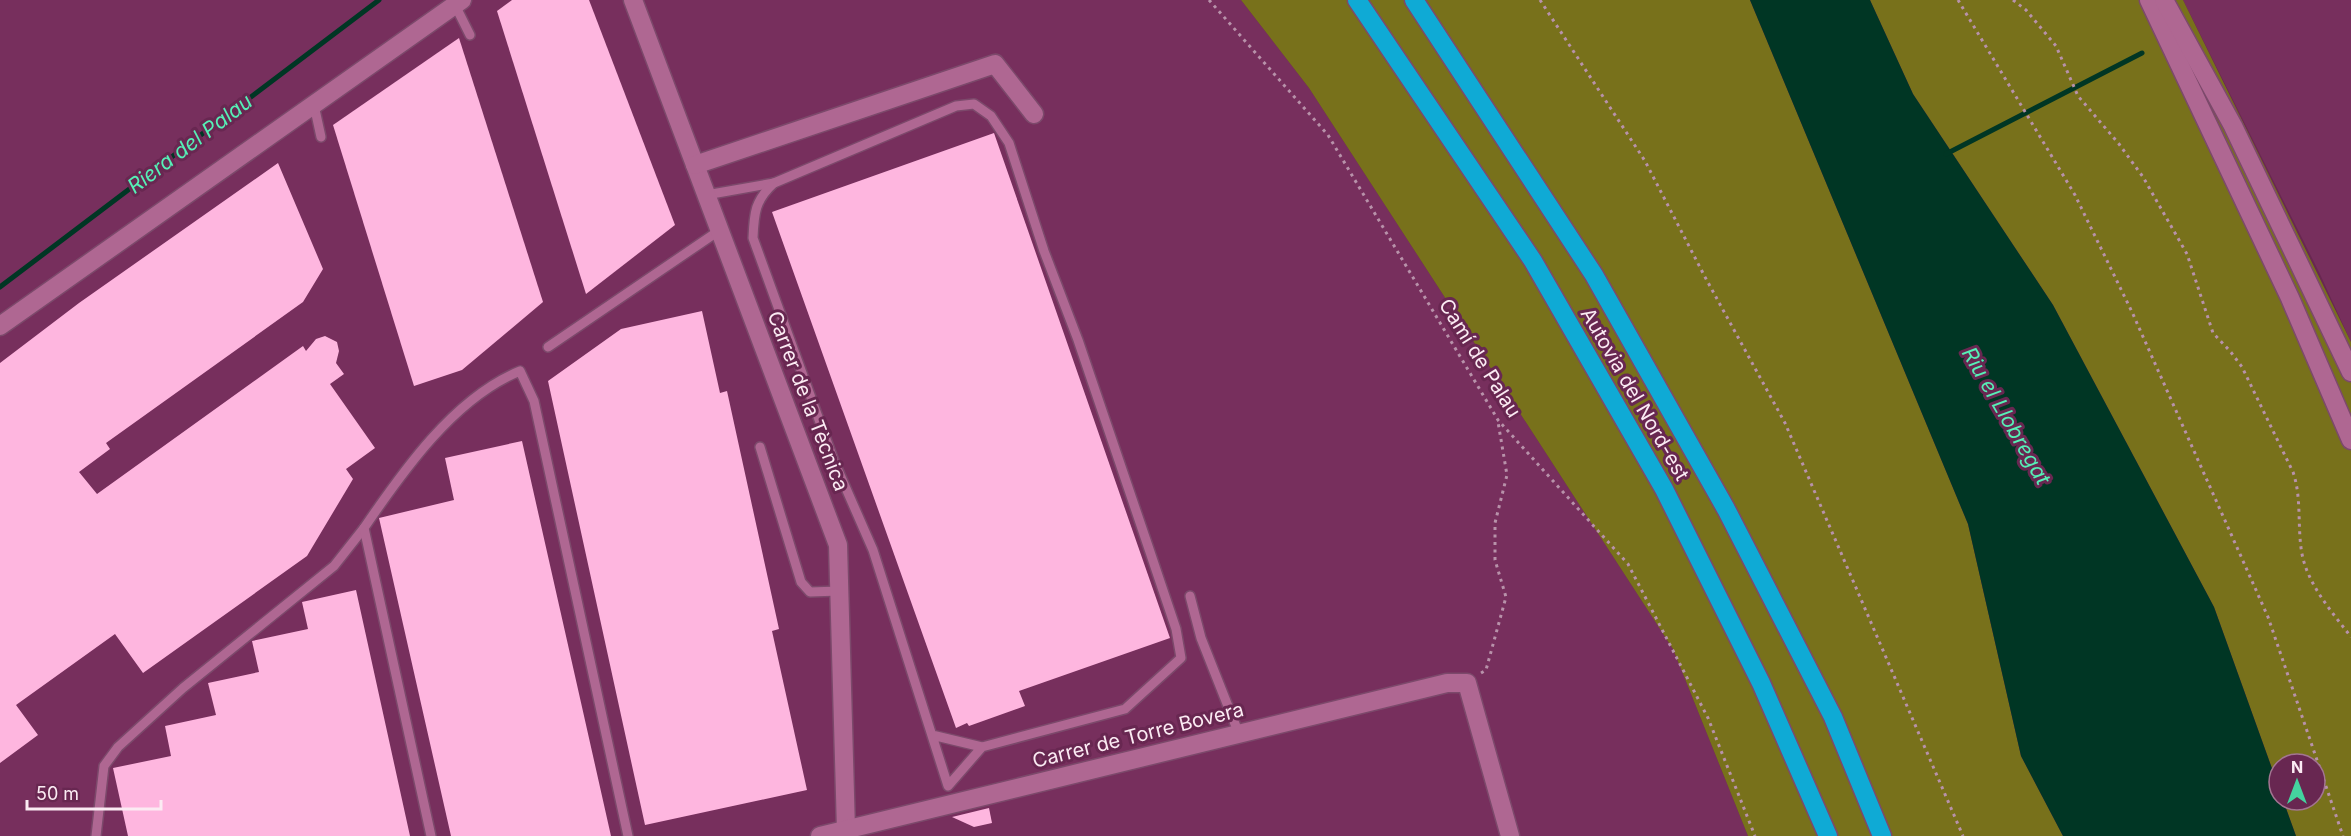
<svg xmlns="http://www.w3.org/2000/svg" width="2351" height="836" viewBox="0 0 2351 836" font-family="Inter,sans-serif">
  <rect width="100%" height="100%" fill="#682751"/>
  <g fill="#772f5d">
    <polygon points="0,0 1241,0 1309,88 1673,649 1748,836 0,836"/>
    <polygon points="2183,0 2351,0 2351,342 2319,272"/>
  </g>
  <g fill="#78711b">
    <polygon points="1241,0 1750,0 1968,524 2021,756 2063,836 1748,836 1673,649 1309,88"/>
    <polygon points="1870,0 2183,0 2351,342 2351,836 2296,836 2283,800 2315,800 2315,764 2279,764 2279,788 2214,607 2053,305 1913,94"/>
  </g>
  <polygon fill="#003624" points="1750,0 1870,0 1913,94 2053,305 2214,607 2279,788 2279,800 2283,800 2296,836 2063,836 2021,756 1968,524"/>
  <g fill="none" stroke-linecap="round" stroke-linejoin="round">
    <g stroke="#003624" stroke-width="5">
      <polyline points="1946,154 2142,53"/>
      <polyline points="0,287 379,0"/>
    </g>
  </g>
  <g fill="#feb6df">
    <polygon points="512,0 589,0 675,225 586,294 497,11"/>
    <polygon points="459,38 543,302 462,370 414,386 333,125"/>
    <polygon points="994,133 1170,638 1019,691 1025,706 969,726 967,723 956,728 772,212"/>
    <polygon points="278,163 323,269 303,302 106,443 110,449 79,472 97,494 303,346 306,351 316,339 325,336 337,342 339,351 336,363 344,374 330,384 375,448 346,469 353,479 307,556 143,673 115,634 16,705 38,735 0,763 0,363 79,303"/>
    <polygon points="702,311 720,393 727,391 779,629 772,631 807,790 645,825 548,381 621,329"/>
    <polygon points="522,441 582,707 611,836 451,836 379,518 454,500 445,458"/>
    <polygon points="356,590 410,836 128,836 113,768 171,756 165,726 216,715 208,683 259,672 252,641 308,629 302,602"/>
    <polygon points="989,808 992,823 974,827 952,817"/>
  </g>
  <g fill="none" stroke-linecap="round" stroke-linejoin="round">
    <g stroke="#7c496b" stroke-width="12">
      <g id="service">
        <polyline points="455,5 470,35"/>
        <polyline points="314,105 321,137"/>
        <polyline points="706,195 774,183"/>
        <polyline points="548,347 720,230"/>
        <polyline points="760,447 801,582 810,592 839,591"/>
        <polyline points="1190,596 1201,638 1239,734"/>
        <path d="M932 735 982 747 1125 709 1181 658 1176 629 1149 549 1078 340 1044 251 1009 143 991 116 974 104 956 106 774 183C755 200 754 213 753 238L834 461 873 550 948 786 982 747"/>
        <polyline points="96,836 104,766 118,747 183,688 334,566 364,528"/>
        <path d="M431 836 364 528C403 471 454 398 520 371L534 401 628 836"/>
      </g>
    </g>
    <g stroke="#7c496b" stroke-width="21">
      <g id="minor">
        <polyline points="633,0 838,545 846,830 848,836"/>
        <polyline points="695,165 995,64 1034,114"/>
        <polyline points="0,326 462,0"/>
        <polyline points="820,836 1447,683 1467,683 1510,836"/>
      </g>
    </g>
    <g stroke="#7c496b" stroke-width="21">
      <g id="tertiary">
        <polyline points="2149,0 2290,298 2351,440"/>
        <polyline points="2164,0 2233,126 2351,372"/>
      </g>
    </g>
    <g stroke="#7c496b" stroke-width="21">
      <g id="motorway">
        <polyline points="1357,0 1533,261 1664,489 1761,683 1828,836"/>
        <polyline points="1414,0 1594,275 1726,509 1833,717 1882,836"/>
      </g>
    </g>
    <g stroke="#b892aa" stroke-width="3" stroke-dasharray="3 4.5" stroke-linecap="butt">
      <polyline points="1209,0 1328,135 1498,420 1628,564 1708,718 1755,836"/>
      <polyline points="1540,0 1645,161 1705,277 1785,423 1963,836"/>
      <polyline points="1958,0 2075,195 2132,312 2268,617 2343,836"/>
      <path d="M2013 0 2026 10 2056 46 2078 96 2119 144 2143 177 2187 254 2213 333 2230 351 2242 367 2293 472C2302 498 2297 527 2302 554 2308 585 2332 612 2351 637"/>
      <polyline points="1481,673 1486,670 1506,597 1495,560 1495,523 1507,475 1498,422"/>
    </g>
    <use href="#service" stroke="#af6792" stroke-width="9"/>
    <use href="#minor" stroke="#af6792" stroke-width="18"/>
    <use href="#tertiary" stroke="#af6792" stroke-width="18"/>
    <use href="#motorway" stroke="#0faad5" stroke-width="18"/>
  </g>
  <g text-anchor="middle" stroke-width="6" stroke-linejoin="round" paint-order="stroke">
    <g font-size="20" fill="#fbebf3" stroke="#682751">
      <text transform="translate(1480 358) rotate(58)" y="7">Camí de Palau</text>
      <text transform="translate(1635 394) rotate(60)" y="7">Autovia del Nord-est</text>
      <text transform="translate(808 401) rotate(69)" y="7">Carrer de la Tècnica</text>
      <text transform="translate(1138 735) rotate(-14)" y="7">Carrer de Torre Bovera</text>
    </g>
    <g font-size="21" font-style="italic" fill="#56f0b6" stroke="#682751">
      <text transform="translate(190 144) rotate(-37)" y="7">Riera del Palau</text>
      <text transform="translate(2006 416) rotate(60)" y="7">Riu el Llobregat</text>
    </g>
  </g>
  <g transform="translate(2297 782)"><circle r="28" fill="#682751" stroke="#a37592" stroke-width="1.5"/>
  <path d="M0-4.5L10 22L0 15L-10 22Z" fill="#44d49f"/>
  <text y="-9" font-size="16" font-weight="bold" text-anchor="middle" fill="#fbebf3">N</text>
  </g>
  <path d="M27 800v9h134v-9" fill="none" stroke="#fbebf3" stroke-width="3"/>
  <text x="36" y="800" font-size="18" fill="#fbebf3" stroke="#682751" stroke-width="4.5" paint-order="stroke">50 m</text>
</svg>
